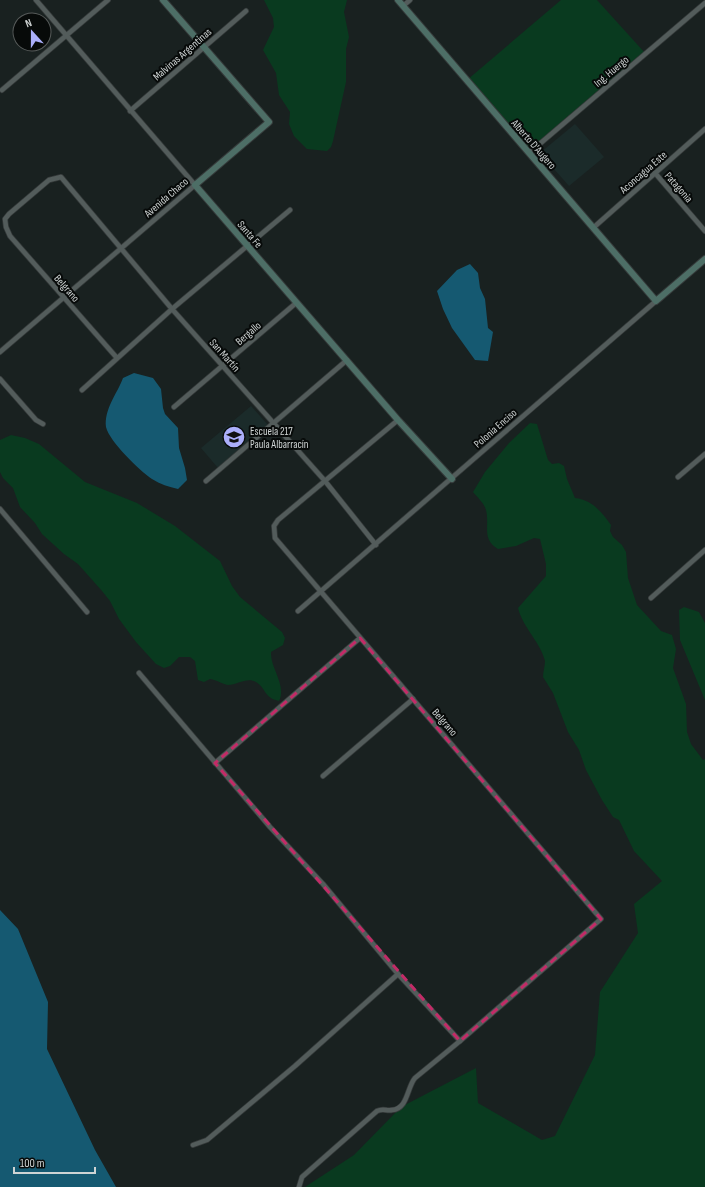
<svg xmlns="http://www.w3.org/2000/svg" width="705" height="1187" viewBox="0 0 705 1187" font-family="'Sofia Sans Condensed',sans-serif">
  <rect width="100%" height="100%" fill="#192120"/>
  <g fill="#1b2b2a">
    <polygon points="575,124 604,157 569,186 540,153"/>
    <polygon points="251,406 268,425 218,468 201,448"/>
  </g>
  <g fill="#093a1f">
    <polygon points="264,0 347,0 344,12 349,37 346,49 346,82 333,141 331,147 327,151 307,149 294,136 289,124 290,112 279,95 276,73 263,50 274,27 273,18"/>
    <polygon points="561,0 597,0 645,53 529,153 467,80"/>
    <path d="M530 423 537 424 548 460 552 464 559 463 564 466 567 479 575 498C592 500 601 511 611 525L610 531 613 537 622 545 626 552 628 578 637 605 661 631 672 635 676 649 673 668 686 704 687 732 691 744 703 760 705 759V1187H305L354 1155 401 1107 476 1068 478 1103 542 1140 555 1136 595 1055 600 992 638 933 634 904 662 881 634 851 619 820 613 817 602 800 586 770 579 750 568 732 553 693 543 677C543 672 545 666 545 661 541 643 523 628 518 608L546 576V564L540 539 534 538 516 546 498 549C481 539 490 526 486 510 484 503 478 498 473 492L485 472 509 443Z"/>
    <path d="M11 435 25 438 39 444 85 482 137 503 175 526 220 561 232 586 240 597 282 632 285 638 283 645 271 652C270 668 287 685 279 701 264 698 266 688 256 682 247 677 237 685 228 685 222 684 217 680 210 679L204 682 198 680 195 661 190 657H179L170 666 164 668 156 664 136 642 119 619 110 601 102 591 78 564 64 554 42 534 35 523 20 507 13 488 3 478 0 472V440Z"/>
    <polygon points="684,607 699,612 705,623 705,700 680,640 679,610"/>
  </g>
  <g fill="#155971">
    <polygon points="470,264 478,273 480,288 485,299 488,328 493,332 488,361 475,360 452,328 443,309 437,291 457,270"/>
    <path d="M134 373 153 378 161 389 163 408 165 414 178 428 179 448 185 468 187 480 178 489C169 487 160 484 152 479 140 471 109 441 106 427 104 409 117 394 123 378Z"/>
    <polygon points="0,910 18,929 48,1002 47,1049 95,1150 116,1187 0,1187"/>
  </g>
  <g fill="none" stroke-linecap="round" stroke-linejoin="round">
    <g stroke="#353a3a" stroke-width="6">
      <g id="minor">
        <polyline points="403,6 410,0"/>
        <polyline points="2,90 108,0"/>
        <polyline points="130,111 246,11"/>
        <polyline points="529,153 705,3"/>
        <polyline points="655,173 705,231"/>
        <polyline points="593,228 705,129"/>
        <polyline points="0,352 195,185 36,0"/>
        <polyline points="117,358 10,236 6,227 5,219 9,214 49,180 61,177 172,309 325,481 376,545"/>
        <polyline points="0,379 36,420 43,424"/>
        <polyline points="82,390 172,309 290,210"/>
        <polyline points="174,407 296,303"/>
        <polyline points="678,477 705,454"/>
        <polyline points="206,481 347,360"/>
        <polyline points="0,509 87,612"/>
        <polyline points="651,598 705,550"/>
        <polyline points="298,611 656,301"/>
        <polyline points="139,673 270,827 323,884 398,974 460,1041"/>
        <polyline points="215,763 360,638"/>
        <polyline points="323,776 413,699"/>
        <polyline points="193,1145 207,1140 295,1066 398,974"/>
        <path d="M299 1187 302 1177 377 1111C383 1108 386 1111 392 1110 408 1109 407 1087 415 1078L460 1041 601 919 275 538 274 526 278 520 398 420"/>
      </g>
    </g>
    <g stroke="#353a3a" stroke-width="8">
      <g id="secondary">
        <polyline points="163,0 269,122 195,185 398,420 452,479"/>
        <polyline points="398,0 656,301 705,259"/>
      </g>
    </g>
    <use href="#minor" stroke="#535c5b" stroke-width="4.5"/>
    <use href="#secondary" stroke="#4d6e66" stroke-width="6"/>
  </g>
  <path fill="none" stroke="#c32b67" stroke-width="3" stroke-dasharray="8 5" stroke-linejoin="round" d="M360 638 601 919 460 1041 215 763Z"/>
  <defs>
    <g id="school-disc" transform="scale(1.15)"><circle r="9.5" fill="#abaffb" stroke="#070a09"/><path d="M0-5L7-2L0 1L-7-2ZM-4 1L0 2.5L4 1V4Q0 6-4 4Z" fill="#111"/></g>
  </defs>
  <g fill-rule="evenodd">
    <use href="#school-disc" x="234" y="437"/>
  </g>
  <g text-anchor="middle" stroke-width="4" stroke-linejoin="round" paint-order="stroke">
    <g font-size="11" fill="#cfd4d4" stroke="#070a09">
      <text transform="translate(182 54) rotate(-41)" y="4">Malvinas Argentinas</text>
      <text transform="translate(611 71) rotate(-40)" y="4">Ing. Huergo</text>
      <text transform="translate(534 144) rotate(49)" y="4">Alberto D'Augero</text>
      <text transform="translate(643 172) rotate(-41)" y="4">Aconcagua Este</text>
      <text transform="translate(679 187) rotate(49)" y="4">Patagonia</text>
      <text transform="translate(166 197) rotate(-41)" y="4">Avenida Chaco</text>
      <text transform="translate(250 234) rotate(49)" y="4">Santa Fe</text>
      <text transform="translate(67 288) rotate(49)" y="4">Belgrano</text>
      <text transform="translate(248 333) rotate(-41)" y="4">Bergallo</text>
      <text transform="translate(225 355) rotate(48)" y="4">San Martín</text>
      <text transform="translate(495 428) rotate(-41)" y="4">Polonia Enciso</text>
      <text transform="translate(445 722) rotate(49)" y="4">Belgrano</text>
    </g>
    <g font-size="11" fill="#cfd4d4" stroke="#070a09" text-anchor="start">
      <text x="250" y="435">Escuela 217<tspan x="250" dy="13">Paula Albarracín</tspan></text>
    </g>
  </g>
  <g transform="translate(32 32) rotate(339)"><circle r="19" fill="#070a09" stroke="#575b5a"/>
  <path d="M0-3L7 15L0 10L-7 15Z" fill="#abaffb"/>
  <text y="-6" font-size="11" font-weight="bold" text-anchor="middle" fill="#cfd4d4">N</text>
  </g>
  <path d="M14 1167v6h81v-6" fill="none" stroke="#cfd4d4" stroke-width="2"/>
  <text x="20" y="1167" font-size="12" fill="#cfd4d4" stroke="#070a09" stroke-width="3" paint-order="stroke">100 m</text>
</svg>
